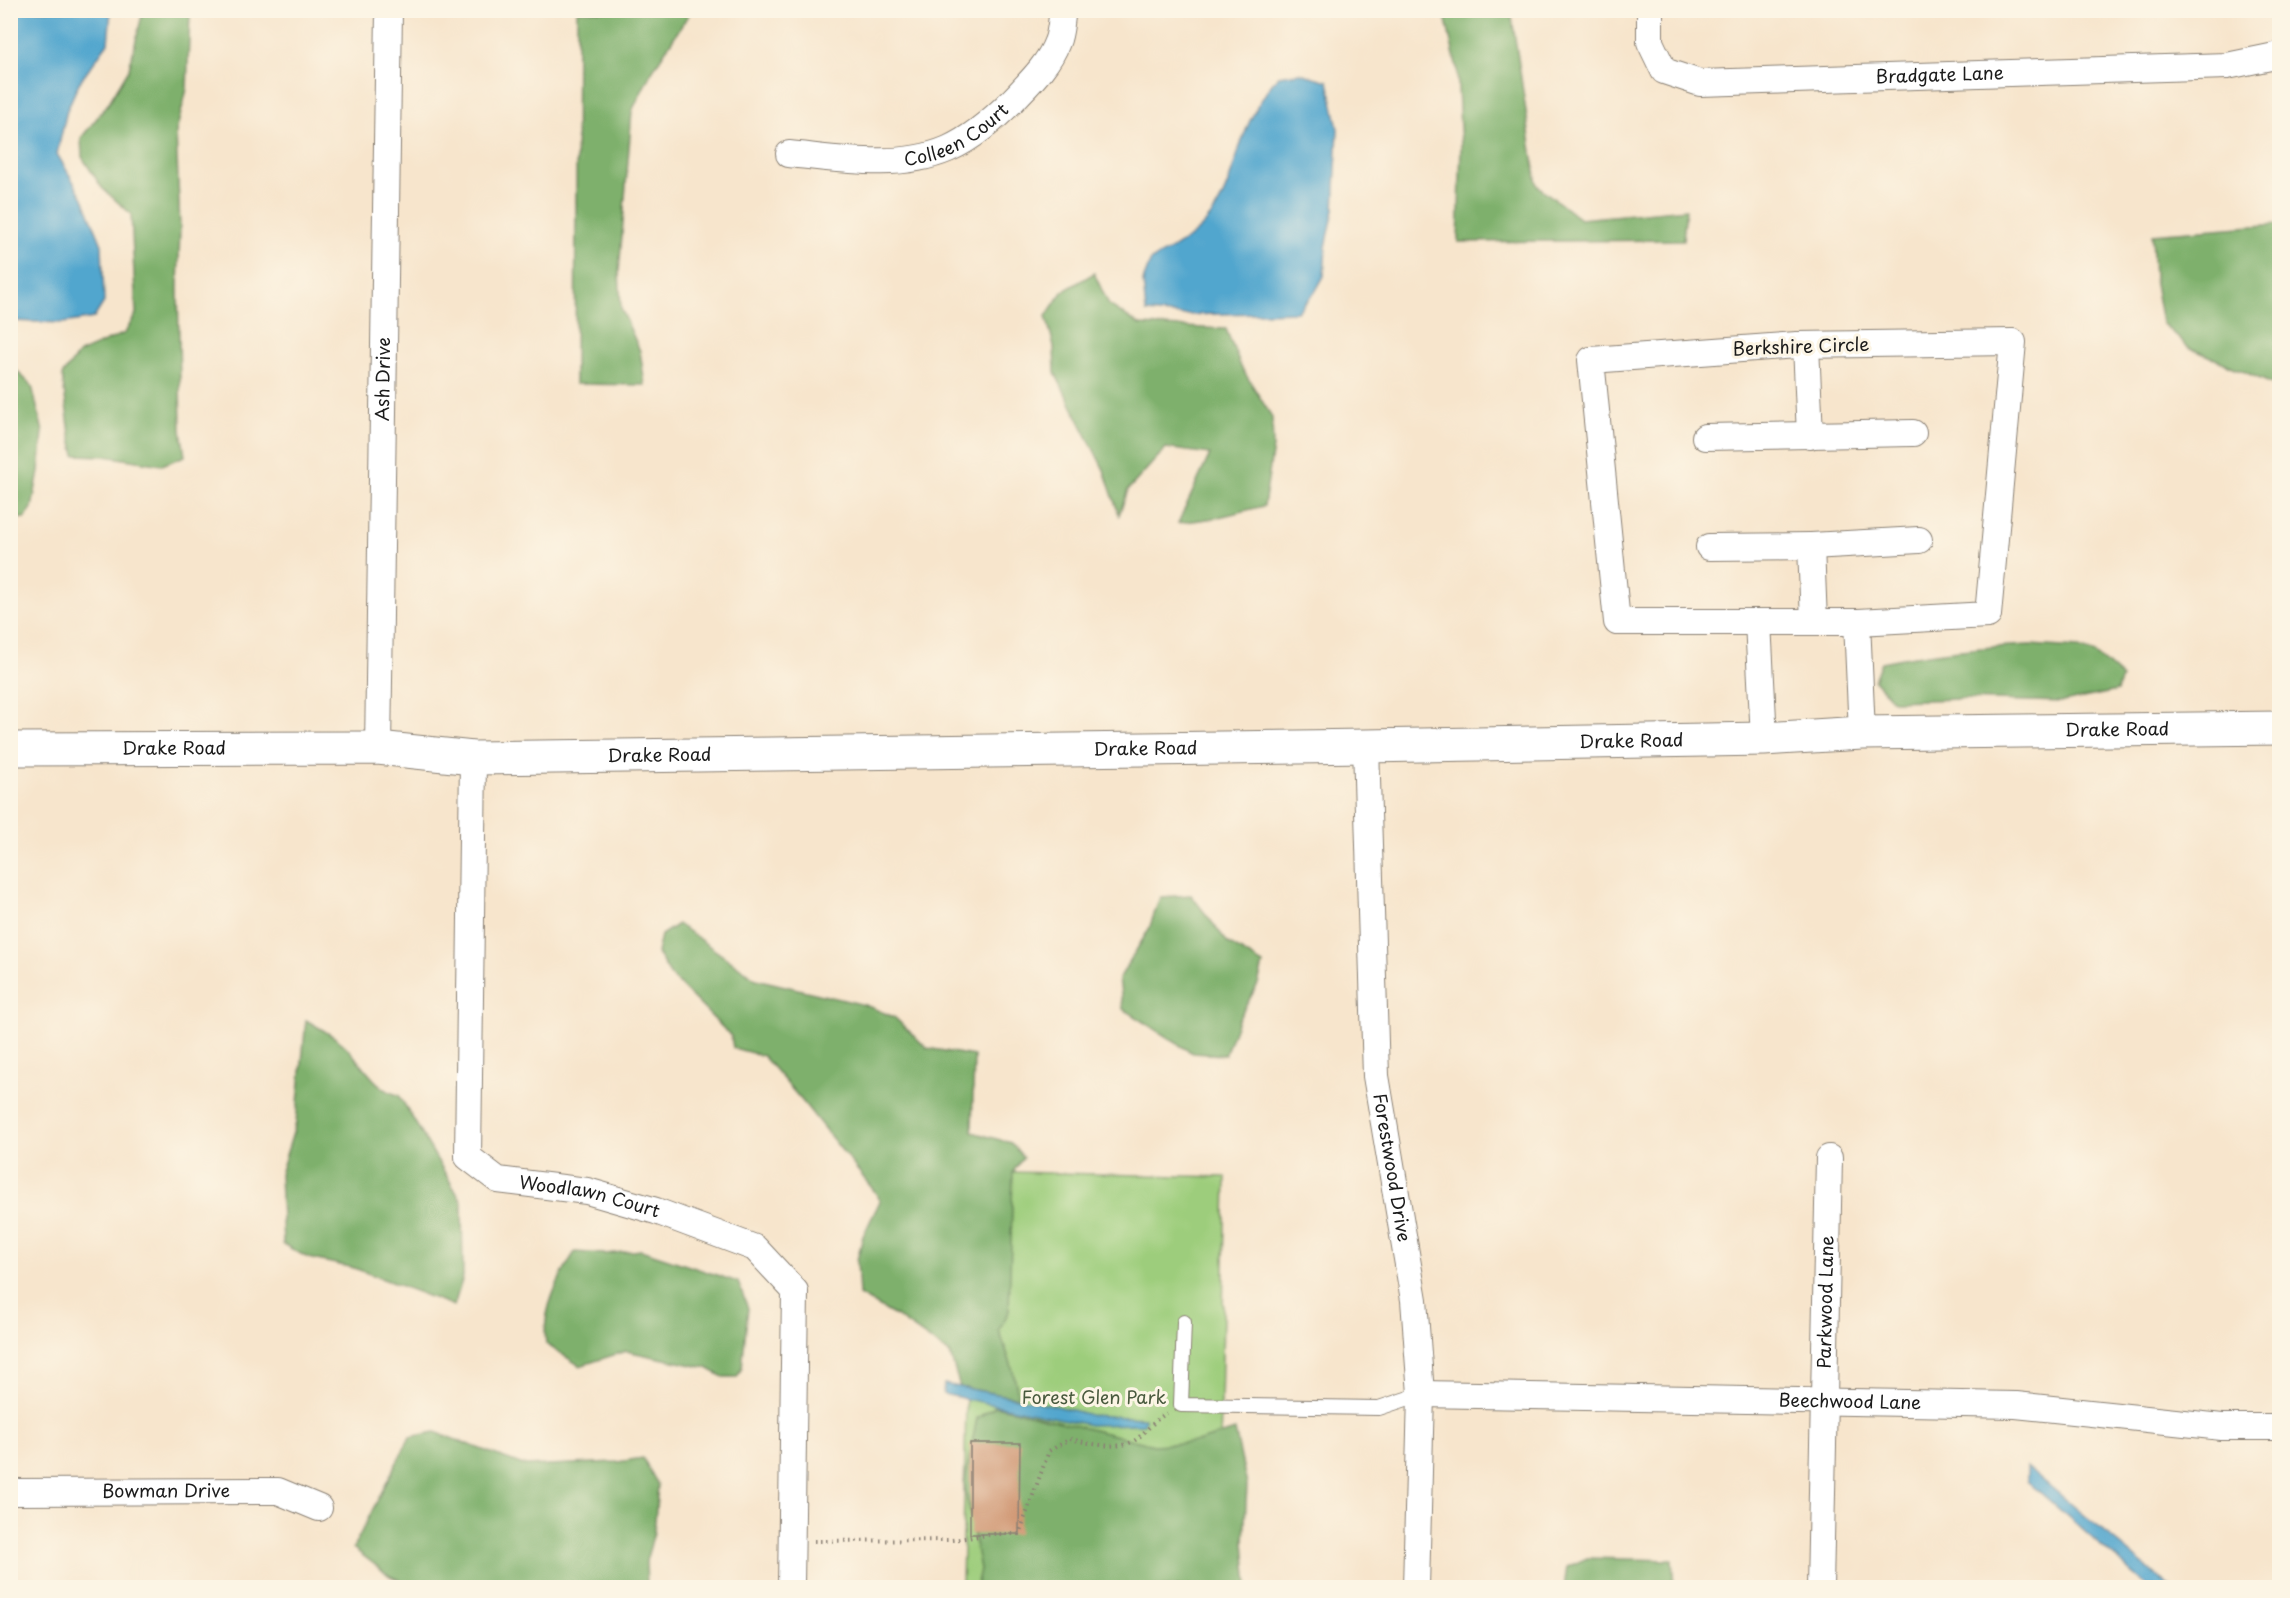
<svg xmlns="http://www.w3.org/2000/svg" width="2290" height="1598" viewBox="0 0 2290 1598" font-family="'Playpen Sans',sans-serif">
  <rect width="100%" height="100%" fill="#fcf5e5"/>
  <filter id="ink" filterUnits="userSpaceOnUse"><feTurbulence type="fractalNoise" baseFrequency=".0167" numOctaves="2"/><feDisplacementMap in="SourceGraphic" scale="12" xChannelSelector="R" yChannelSelector="G"/><feConvolveMatrix kernelMatrix="1 2 1 2 8 2 1 2 1" color-interpolation-filters="sRGB"/></filter>
  <filter id="wash" filterUnits="userSpaceOnUse"><feTurbulence type="fractalNoise" baseFrequency=".008" numOctaves="4" result="noise"/><feDisplacementMap in="SourceGraphic" scale="24" xChannelSelector="R" yChannelSelector="G"/><feGaussianBlur stdDeviation="1.35" result="paint"/><feColorMatrix in="noise" values="0 0 0 0 0 0 0 0 0 0 0 0 0 0 0 0 0 1.4 0 .05"/><feComposite in="paint" operator="in"/></filter>
  <g filter="url(#wash)">
    <rect width="100%" height="100%" fill="#f7e5cc"/>
    <polygon fill="#9dcd7c" stroke="#5c744c" stroke-width="1.5" points="971,1171 1226,1177 1217,1587 962,1588"/>
    <g fill="#7eb06c" stroke="#4d6644" stroke-width="1.5">
      <polygon points="143,11 190,11 190,13 187,89 176,132 180,227 178,289 181,430 185,456 162,465 105,456 75,455 70,434 62,375 79,353 125,333 136,314 131,214 102,188 82,157 81,138 108,104 129,69"/>
      <polygon points="577,11 691,11 651,73 632,111 619,272 621,308 640,351 645,385 575,384"/>
      <polygon points="1444,11 1511,11 1537,185 1580,219 1686,209 1683,240 1458,242 1461,146 1457,69"/>
      <polygon points="2279,224 2280,224 2279,387 2188,347 2162,323 2154,278 2152,234"/>
      <polygon points="1094,273 1109,305 1140,325 1226,329 1241,367 1272,417 1273,447 1264,506 1215,518 1178,523 1210,454 1166,448 1128,490 1119,515 1104,470 1055,373 1054,346 1046,316 1062,292"/>
      <polygon points="11,365 32,386 43,432 39,471 32,508 25,518 11,519"/>
      <path d="M2030 645 2079 648 2095 654 2122 678 2117 691 2063 702 1961 699 1893 701 1874 680 1881 662C1931 652 1980 647 2030 645Z"/>
      <polygon points="1191,895 1228,943 1263,964 1258,984 1238,1020 1225,1055 1192,1053 1123,1009 1119,979 1149,929 1160,897"/>
      <polygon points="678,924 756,979 865,1005 894,1017 927,1048 974,1056 972,1132 1011,1143 1023,1157 1013,1172 1009,1311 999,1330 1012,1367 1019,1398 960,1387 950,1354 897,1317 859,1295 857,1260 863,1236 880,1201 875,1192 803,1102 763,1056 733,1048 731,1036 671,976 657,953 661,935"/>
      <path d="M306 1020C318 1027 331 1034 342 1043 359 1057 376 1092 399 1095L462 1202 463 1277 454 1306 354 1268 308 1258 283 1244 280 1174 296 1123Z"/>
      <path d="M641 1250 738 1282 748 1308 742 1368 737 1377H723L707 1368 626 1351 580 1366 546 1344C541 1311 558 1278 575 1252L605 1254Z"/>
      <polygon points="996,1406 1154,1445 1197,1442 1235,1430 1247,1485 1244,1542 1248,1587 976,1587 980,1569 964,1484 977,1418"/>
      <polygon points="435,1432 526,1466 617,1462 643,1458 658,1485 654,1533 646,1561 647,1587 418,1588 390,1576 353,1548 410,1437"/>
      <polygon points="1587,1558 1672,1560 1674,1587 1564,1587 1567,1567"/>
    </g>
    <g fill="#51a6ce" stroke="#366175" stroke-width="1.5">
      <polygon points="11,10 111,11 108,43 79,83 67,110 57,154 83,198 102,245 104,302 94,318 63,323 11,321"/>
      <path d="M1300 73 1328 81 1338 129 1334 210 1326 247 1324 276 1315 292 1297 312 1183 315 1146 312 1143 281 1151 260C1172 249 1192 239 1207 221 1226 199 1233 167 1242 140 1251 115 1261 97 1278 76Z"/>
      <polygon points="944,1384 1053,1405 1090,1415 1145,1418 1144,1424 1090,1425 943,1394"/>
      <polygon points="2027,1467 2170,1587 2148,1587 2027,1481"/>
    </g>
    <g id="blocks">
      <polygon fill="#d09773" points="970,1443 1020,1443 1019,1534 970,1534"/>
    </g>
  </g>
  <g filter="url(#ink)">
    <use href="#blocks" fill-opacity="0" stroke="#8a8074" stroke-width="1.5"/>
    <g fill="none" stroke-linecap="round" stroke-linejoin="round">
      <g stroke="#8a8074" stroke-width="16">
        <polyline id="service" points="1184,1322 1181,1405 1379,1408 1421,1394"/>
      </g>
      <g stroke="#8a8074" stroke-width="28">
        <g id="minor">
          <path id="s1" d="M1650 10V42L1664 71 1700 83 2227 66 2280 55"/>
          <path id="s2" d="M789 154C840 159 899 170 948 149 973 138 994 119 1013 100 1029 83 1049 64 1057 42 1061 33 1061 20 1063 10"/>
          <polygon points="2013,342 1988,615 1858,622 1617,622 1591,360 1797,345"/>
          <polyline points="1806,345 1810,436"/>
          <polyline points="1705,437 1913,433"/>
          <polyline points="1811,546 1919,540"/>
          <polyline points="1709,547 1811,546 1814,622"/>
          <polyline points="1758,622 1764,739"/>
          <polyline points="1857,622 1862,733"/>
          <path id="s3" d="M1366 746 1376 1076 1414 1300 1421 1394 1416 1588"/>
          <path id="s4" d="M378 748 389 10"/>
          <path id="s5" d="M473 758 468 1157 498 1180 587 1191 656 1211 755 1248 795 1291 791 1588"/>
          <path id="s6" d="M1421 1394 2016 1405 2222 1427H2280"/>
          <path id="s7" d="M10 1492 278 1491 319 1508"/>
          <path id="s8" d="M1820 1588 1829 1158"/>
        </g>
      </g>
      <g stroke="#8a8074" stroke-width="35">
        <g id="tertiary">
          <path id="s9" d="M10 749 378 748 473 758 1366 746 1764 739 1862 733 2280 728"/>
        </g>
      </g>
      <path stroke="#8a8074" stroke-width="4" stroke-dasharray="1.5 4.5" stroke-linecap="butt" d="M814 1541 952 1540 994 1534H1019L1049 1451 1070 1439C1090 1443 1122 1453 1139 1437 1149 1428 1155 1420 1167 1413"/>
      <use href="#service" stroke="#fff" stroke-width="14"/>
      <use href="#minor" stroke="#fff" stroke-width="26"/>
      <use href="#tertiary" stroke="#fff" stroke-width="33"/>
    </g>
  </g>
  <g text-anchor="middle" stroke-width="6" stroke-linejoin="round" paint-order="stroke">
    <g font-size="18" fill="#1c1c1c" stroke="#fcf5e5">
      <text dy="6" stroke="none"><textPath href="#s1" startOffset="342">Bradgate Lane</textPath></text>
      <text dy="6" stroke="none"><textPath href="#s2" startOffset="174">Colleen Court</textPath></text>
      <text transform="translate(1801 347) rotate(-2)" y="6">Berkshire Circle</text>
      <text dy="6" stroke="none"><textPath href="#s4" startOffset="369">Ash Drive</textPath></text>
      <text dy="6" stroke="none"><textPath href="#s9" startOffset="2108">Drake Road</textPath></text>
      <text dy="6" stroke="none"><textPath href="#s9" startOffset="1622">Drake Road</textPath></text>
      <text dy="6" stroke="none"><textPath href="#s9" startOffset="164">Drake Road</textPath></text>
      <text dy="6" stroke="none"><textPath href="#s9" startOffset="1136">Drake Road</textPath></text>
      <text dy="6" stroke="none"><textPath href="#s9" startOffset="650">Drake Road</textPath></text>
      <text dy="6" stroke="none"><textPath href="#s3" startOffset="423">Forestwood Drive</textPath></text>
      <text dy="6" stroke="none"><textPath href="#s5" startOffset="530">Woodlawn Court</textPath></text>
      <text dy="6" stroke="none"><textPath href="#s8" startOffset="286">Parkwood Lane</textPath></text>
      <text dy="6" stroke="none"><textPath href="#s6" startOffset="429">Beechwood Lane</textPath></text>
      <text dy="6" stroke="none"><textPath href="#s7" startOffset="156">Bowman Drive</textPath></text>
    </g>
    <g font-size="18" fill="#495a3e" stroke="#fcf5e5">
      <text x="1094" y="1404">Forest Glen Park</text>
    </g>
  </g>
  <rect width="2290" height="1598" fill="none" stroke="#fcf5e5" stroke-width="36"/>
</svg>
